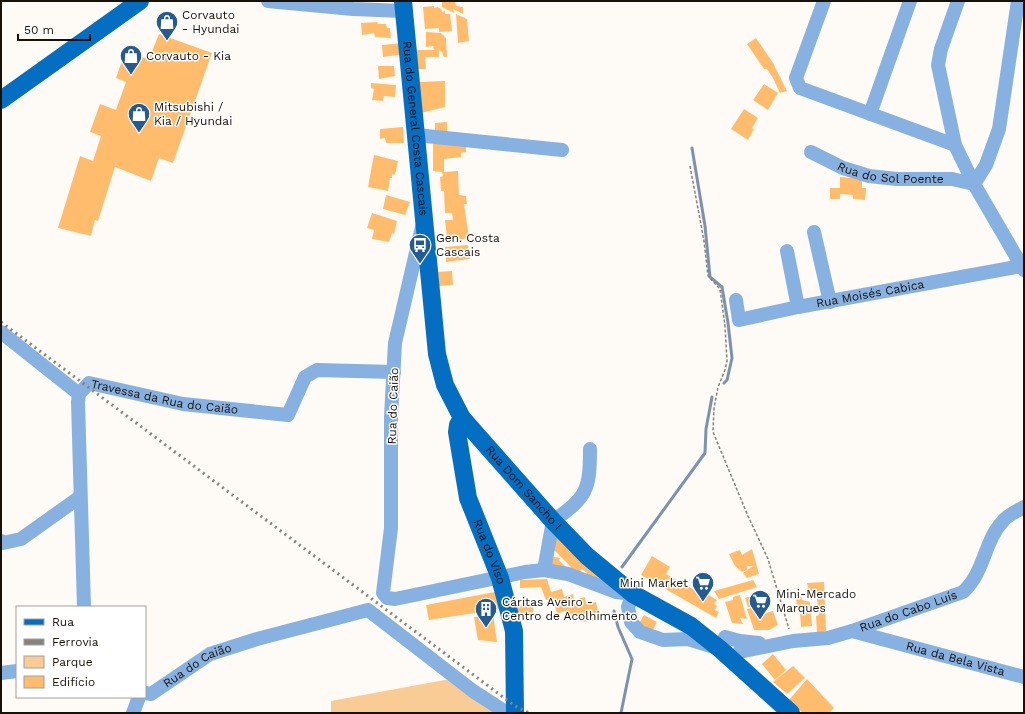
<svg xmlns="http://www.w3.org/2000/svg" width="1025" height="714" viewBox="0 0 1025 714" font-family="'Work Sans',sans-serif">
  <rect width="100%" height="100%" fill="#fefaf5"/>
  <polygon fill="#f9cb95" points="450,679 506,713 331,713 331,701"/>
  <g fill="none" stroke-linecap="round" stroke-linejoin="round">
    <g stroke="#7b93b0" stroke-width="3">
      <polyline points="692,148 705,226 710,277 722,287 728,323 732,358 727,380 724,383"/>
      <polyline points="622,567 705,453 706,429 712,397"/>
      <polyline points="614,611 618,627 632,659 621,713"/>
    </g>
  </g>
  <g fill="#febc6c">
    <polygon points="442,1 455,1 456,6 463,7 463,14 453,9 454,13 442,7"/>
    <polygon points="434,6 434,8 438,7 441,9 442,12 445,11 445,14 450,14 452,31 439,32 439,28 425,29 423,7"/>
    <polygon points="456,14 467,19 469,41 458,43"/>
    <polygon points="377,22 378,24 386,24 387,28 390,28 391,38 375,37 374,33 362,35 361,23"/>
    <polygon points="426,32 441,33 446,38 447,57 444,57 442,52 439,50 439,57 425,57 426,69 417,69 415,50 434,50 433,46 426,47"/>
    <polygon points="159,34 212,53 173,163 159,158 151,181 115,167 98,221 95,220 91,236 58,228 80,156 93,161 101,136 90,132 100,104 116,110 126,82 116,78 122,61 127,63 130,54 149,59"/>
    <polygon points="756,38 773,63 787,91 780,93 773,78 767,69 764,69 747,44"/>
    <polygon points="403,43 405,54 383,57 382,45"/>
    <polygon points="378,66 394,66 395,76 379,79"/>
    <polygon points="445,81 445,107 421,113 418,82"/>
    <polygon points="371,83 396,85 395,97 384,96 383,101 372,100 374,89 371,88"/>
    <polygon points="764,84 778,93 768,110 753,100"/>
    <polygon points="744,109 758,118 752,128 754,129 748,140 731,129"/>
    <polygon points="447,122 447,134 435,135 435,123"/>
    <polygon points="403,127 404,143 386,143 385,138 380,139 380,129"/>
    <polygon points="466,143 466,152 461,153 461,157 444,159 444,172 458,171 459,195 466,196 467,204 464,204 469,238 457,240 455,237 447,237 445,220 453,220 452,213 445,213 444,191 441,191 440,177 443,176 442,172 433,171 433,144"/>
    <polygon points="374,155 398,161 395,175 392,174 392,178 390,178 388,191 368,187"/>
    <polygon points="840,177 862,179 862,188 866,188 865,200 853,199 853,195 840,194 840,199 830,199 830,188 840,188"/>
    <polygon points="386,195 410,202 405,215 383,209"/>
    <polygon points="372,213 397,221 394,234 392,233 389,242 372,239 374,230 367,228"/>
    <polygon points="468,245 470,259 446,262 445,247"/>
    <polygon points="452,271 453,285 439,286 438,272"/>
    <polygon points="554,532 608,581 585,576 587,573 582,569 577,574 547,567 549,556 560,558 559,560 569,570 571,567 551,547"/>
    <polygon points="752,549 759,574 747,578 743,573 753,566 747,566 747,570 742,572 735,566 729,554 740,550 742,555"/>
    <polygon points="652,556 670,567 666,574 698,592 700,590 717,600 714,604 717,606 715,610 719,612 716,618 641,575"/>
    <polygon points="547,579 551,592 562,589 564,597 573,594 574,600 585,597 586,604 596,602 600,620 581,622 578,617 568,618 565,611 557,614 553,599 546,600 541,587 520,588 520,580"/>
    <polygon points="753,580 757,587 719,599 714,591"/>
    <polygon points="824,582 826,631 817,633 816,616 819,615 816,592 809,591 807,583"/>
    <polygon points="495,592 500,609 429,620 426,605"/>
    <polygon points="762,592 766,603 748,607 745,598"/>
    <polygon points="795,592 800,593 802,600 810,602 810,609 798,612"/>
    <polygon points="740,595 747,619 740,618 743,624 732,623 725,602 733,600 733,597"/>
    <polygon points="532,601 534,615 517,618 516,606"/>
    <polygon points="760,606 763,614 773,611 778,625 769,630 754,630 747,609"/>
    <polygon points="800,612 811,613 812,626 801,627"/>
    <polygon points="493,614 497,642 478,640 474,617"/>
    <polygon points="644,615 657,622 651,633 638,625"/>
    <polygon points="773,654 786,670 775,680 762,664"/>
    <polygon points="793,666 805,678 787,694 773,682"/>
    <polygon points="807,679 834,708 829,713 803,713 789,700"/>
  </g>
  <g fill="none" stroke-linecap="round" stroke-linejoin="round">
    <polyline stroke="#86807a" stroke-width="1.5" stroke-dasharray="3 2" stroke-linecap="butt" points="690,166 704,241 708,276 720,289 725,326 727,361 725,370 718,387 714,408 713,432 748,516 768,559 789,629"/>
    <g stroke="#86b1e0" stroke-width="14">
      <polyline points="268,1 353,9 404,11"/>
      <polyline points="824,1 796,78 800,88 955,145"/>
      <polyline points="958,1 941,49 938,65 955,145 974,184"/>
      <polyline points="1018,1 999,129 986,165 974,184 1024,270"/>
      <polyline points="870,114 910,1"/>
      <polyline points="416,135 562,150"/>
      <path id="s1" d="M811 152 843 168 869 176 897 179H952L974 184"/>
      <polyline points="422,227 395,343 391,417 391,528 383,593 387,598 395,599 525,572 544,570 568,574 616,592 633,594 628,607 631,622 640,632 663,640 688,639 714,647"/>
      <polyline points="814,232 830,302"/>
      <polyline points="787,251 798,307"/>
      <path id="s2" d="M736 300 739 320 798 307 1022 266"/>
      <polyline points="1,332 79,394"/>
      <polyline points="1,541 3,543 21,539 80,497"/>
      <path d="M544 570 553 521C587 497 590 490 590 449"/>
      <path id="s3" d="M84 607 78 402 79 394 89 383 183 404 288 415 305 377 317 370 394 372"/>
      <path id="s4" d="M852 631 1024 677"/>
      <polyline points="725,637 740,641 759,643"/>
      <path id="s5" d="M739 652 793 641 828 638 852 631 963 592C985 572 984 541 1003 521 1008 515 1017 511 1024 507"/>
      <polyline points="1,673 17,671"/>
      <path id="s6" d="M145 693 151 694 210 654 257 639 368 610 473 691 507 713"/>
      <polyline points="133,713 139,697"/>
    </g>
    <g stroke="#046ec3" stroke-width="18">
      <path id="s7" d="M403 1 437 354 445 385 462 418 553 521 587 556 633 594 691 626 720 649 791 713"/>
      <polyline points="1,100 140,1"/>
      <path id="s8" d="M462 418 458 425 457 432 468 498 500 578 514 631 515 713"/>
    </g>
    <polyline stroke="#88827c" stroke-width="3" stroke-dasharray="2 4" stroke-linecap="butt" points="1,322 487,685 515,706 529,713"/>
  </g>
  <defs>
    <g id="shop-pin" transform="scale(1.15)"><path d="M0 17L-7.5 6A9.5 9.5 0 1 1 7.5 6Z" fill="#245b93" stroke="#fff"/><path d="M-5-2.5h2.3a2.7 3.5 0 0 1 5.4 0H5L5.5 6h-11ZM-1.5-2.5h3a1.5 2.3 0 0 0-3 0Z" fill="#fff"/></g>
    <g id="bus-pin" transform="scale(1.15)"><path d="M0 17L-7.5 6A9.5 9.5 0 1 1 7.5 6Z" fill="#245b93" stroke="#fff"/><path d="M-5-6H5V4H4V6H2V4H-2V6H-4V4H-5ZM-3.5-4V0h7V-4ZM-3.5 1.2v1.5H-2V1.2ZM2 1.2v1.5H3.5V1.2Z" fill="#fff"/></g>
    <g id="supermarket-pin" transform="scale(1.15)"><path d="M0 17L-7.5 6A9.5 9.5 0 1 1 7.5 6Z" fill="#245b93" stroke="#fff"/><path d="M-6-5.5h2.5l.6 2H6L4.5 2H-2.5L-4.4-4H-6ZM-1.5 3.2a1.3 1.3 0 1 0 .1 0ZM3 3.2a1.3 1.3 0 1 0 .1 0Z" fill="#fff"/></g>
    <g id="building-pin" transform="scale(1.15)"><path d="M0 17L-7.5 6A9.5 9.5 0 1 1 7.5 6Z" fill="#245b93" stroke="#fff"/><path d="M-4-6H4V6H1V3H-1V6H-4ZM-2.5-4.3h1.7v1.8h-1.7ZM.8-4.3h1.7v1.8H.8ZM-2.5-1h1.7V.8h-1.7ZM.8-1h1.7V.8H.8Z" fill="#fff"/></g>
  </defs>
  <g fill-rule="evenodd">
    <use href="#shop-pin" x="167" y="22"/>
    <use href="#shop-pin" x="131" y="56"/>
    <use href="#shop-pin" x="139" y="114"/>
    <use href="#bus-pin" x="420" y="245"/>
    <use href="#supermarket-pin" x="703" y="583"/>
    <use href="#supermarket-pin" x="760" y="601"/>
    <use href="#building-pin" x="486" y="609"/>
  </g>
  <g text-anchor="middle" stroke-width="3" stroke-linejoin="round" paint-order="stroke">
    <g font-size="12" fill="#181109" stroke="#fff" text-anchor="start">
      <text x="182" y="19">Corvauto<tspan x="182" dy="14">- Hyundai</tspan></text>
      <text x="146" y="60">Corvauto - Kia</text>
      <text x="154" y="111">Mitsubishi /<tspan x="154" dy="14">Kia / Hyundai</tspan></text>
      <text x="436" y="242">Gen. Costa<tspan x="436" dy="14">Cascais</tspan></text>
      <text x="688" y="587" text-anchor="end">Mini Market</text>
      <text x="776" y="598">Mini-Mercado<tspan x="776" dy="14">Marques</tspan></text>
      <text x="502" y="606">Cáritas Aveiro -<tspan x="502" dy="14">Centro de Acolhimento</tspan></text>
    </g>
    <g font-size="12" fill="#181109" stroke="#fff">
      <text dy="4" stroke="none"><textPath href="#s7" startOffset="128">Rua do General Costa Cascais</textPath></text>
      <text dy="4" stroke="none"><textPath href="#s1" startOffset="84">Rua do Sol Poente</textPath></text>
      <text dy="4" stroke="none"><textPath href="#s2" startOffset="154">Rua Moisés Cabica</textPath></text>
      <text dy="4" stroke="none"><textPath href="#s3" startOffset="305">Travessa da Rua do Caião</textPath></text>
      <text transform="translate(393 406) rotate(-88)" y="4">Rua do Caião</text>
      <text dy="4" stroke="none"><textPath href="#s7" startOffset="517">Rua Dom Sancho I</textPath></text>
      <text dy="4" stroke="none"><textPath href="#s8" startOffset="140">Rua do Viso</textPath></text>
      <text dy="4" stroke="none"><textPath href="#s5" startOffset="175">Rua do Cabo Luís</textPath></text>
      <text dy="4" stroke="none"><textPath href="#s4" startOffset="107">Rua da Bela Vista</textPath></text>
      <text dy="4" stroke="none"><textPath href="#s6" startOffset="61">Rua do Caião</textPath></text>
    </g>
  </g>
  <rect width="1025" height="714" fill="none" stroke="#181109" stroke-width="4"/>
  <rect x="16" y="606" width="130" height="92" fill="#ffffff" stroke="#a3a09d"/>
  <rect x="24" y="619" width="20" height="6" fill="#046ec3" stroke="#a3a09d"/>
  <text x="52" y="626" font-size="12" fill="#181109">Rua</text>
  <rect x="24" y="639" width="20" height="6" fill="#88827c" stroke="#a3a09d"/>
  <text x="52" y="646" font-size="12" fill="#181109">Ferrovia</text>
  <rect x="24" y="656" width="20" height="12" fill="#f9cb95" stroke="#a3a09d"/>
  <text x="52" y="666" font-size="12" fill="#181109">Parque</text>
  <rect x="24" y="676" width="20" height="12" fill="#febc6c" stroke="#a3a09d"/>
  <text x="52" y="686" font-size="12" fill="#181109">Edifício</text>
  <path d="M18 34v6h72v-6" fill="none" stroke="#181109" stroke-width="2"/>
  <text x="24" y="34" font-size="12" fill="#181109" stroke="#ffffff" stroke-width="3" paint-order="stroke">50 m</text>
</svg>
